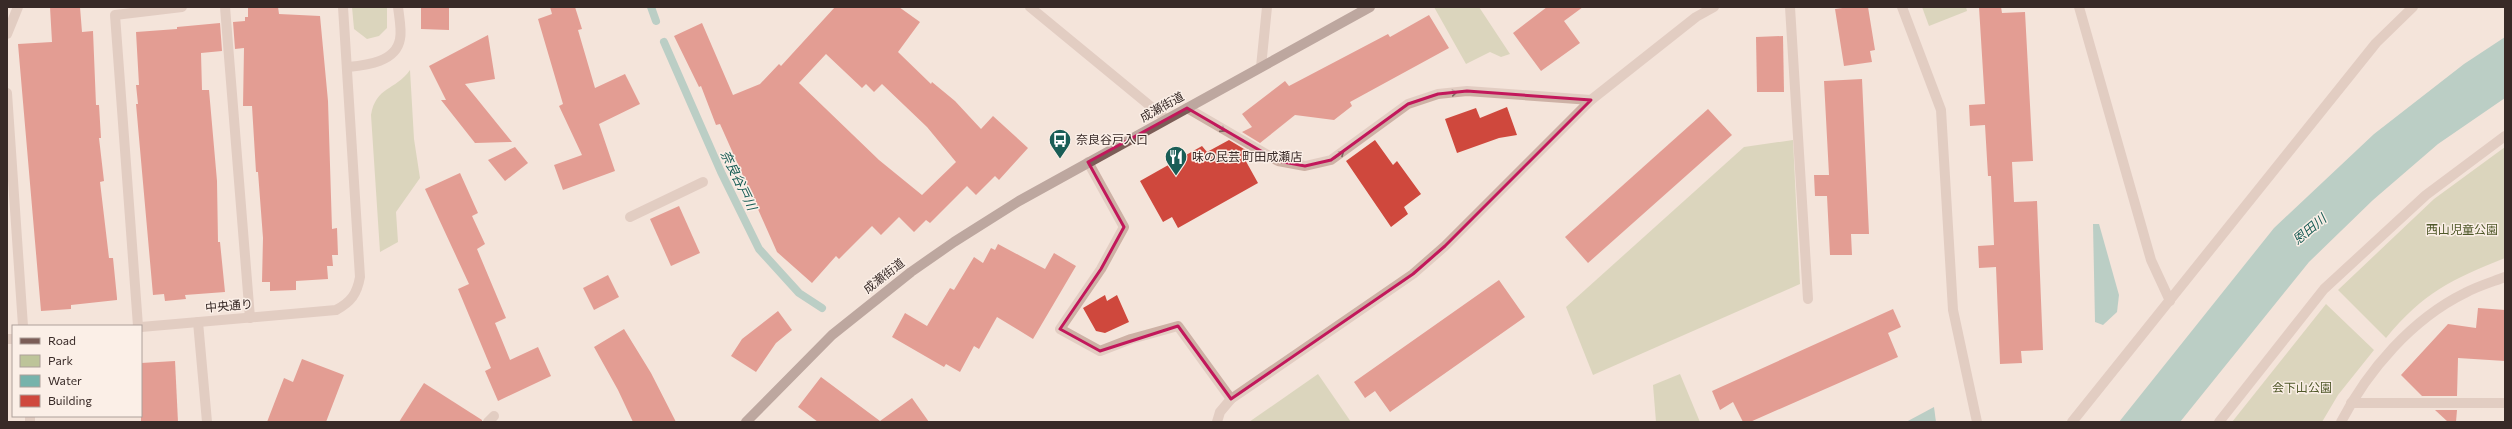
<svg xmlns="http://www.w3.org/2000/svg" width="2512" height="429" viewBox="0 0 2512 429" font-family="Commissioner,'Noto Sans JP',sans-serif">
  <rect width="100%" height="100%" fill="#f4e4da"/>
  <g fill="#bdc499">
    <polygon points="352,7 387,7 387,28 379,36 367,39 354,29"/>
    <polygon points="1434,7 1479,7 1510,54 1501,57 1490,52 1466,64"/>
    <polygon points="1922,7 1966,7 1967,11 1929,26"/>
    <path d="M410 70 414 139 420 178 396 212 398 242 380 252 371 115C376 86 395 91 410 70Z"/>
    <polygon points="1793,140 1800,284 1593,375 1566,307 1744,147"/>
    <path d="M2505 147V258C2451 280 2424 292 2386 338L2338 290 2434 199Z"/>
    <polygon points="2326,304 2374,350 2338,395 2322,422 2232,422"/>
    <polygon points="1318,374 1351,422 1249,422"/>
    <polygon points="1680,374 1700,422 1656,422 1653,385"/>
  </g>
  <g fill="#77b3ab">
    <polygon points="2505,37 2505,98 2438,144 2373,200 2309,262 2180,422 2119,422 2274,228 2374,134 2464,64"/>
    <polygon points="2093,224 2099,224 2119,295 2117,312 2103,325 2095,322"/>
    <polygon points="1934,407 1936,422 1906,422"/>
  </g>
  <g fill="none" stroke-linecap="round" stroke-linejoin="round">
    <g stroke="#77b3ab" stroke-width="8">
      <polyline points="651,7 656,21"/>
      <polyline points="664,42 721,172 759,249 799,293 822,308"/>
    </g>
  </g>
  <g fill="#cf483d" fill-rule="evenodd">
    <polygon points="50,7 80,7 82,32 93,31 96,105 99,105 101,138 99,138 104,181 100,182 109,258 113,258 117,298 117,300 71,305 71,309 41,311 18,44 52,42"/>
    <polygon points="248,7 278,7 279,14 320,16 328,101 332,229 337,228 338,255 332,255 333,266 327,266 328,279 296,281 296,290 270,291 270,282 262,282 263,238 258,172 256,172 252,106 243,106 244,48 235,49 233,22 245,21 245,17 248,17"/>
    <polygon points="421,7 449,7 449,30 421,29"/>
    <polygon points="550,7 575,7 582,29 578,30 595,88 625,74 640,104 599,124 615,171 563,190 554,165 582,155 559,106 563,104 538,19 552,14"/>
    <path d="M835 7H899L920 22 898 52 931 84 932 82 955 101 981 129 993 116 1028 148 999 180 995 176 976 195 967 186 930 223 926 220 914 232 899 217 881 235 872 226 839 259 836 256 812 283 777 252 720 124 716 125 701 86 699 87 674 36 702 23 733 95 760 84 779 64 781 66ZM826 54 862 88 866 84 874 92 882 84 927 127 956 162 922 195 879 160 799 83Z"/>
    <polygon points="1547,7 1583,7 1564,21 1580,43 1541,71 1513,33"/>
    <polygon points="1850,7 1868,7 1875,50 1870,51 1872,62 1844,66 1835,9"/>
    <polygon points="1979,7 2001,7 2002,13 2025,12 2033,161 2012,162 2014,202 2037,201 2043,350 2021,351 2022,363 2000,364 1996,267 1979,268 1978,246 1994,245 1991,176 1988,176 1985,125 1970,126 1969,105 1985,104"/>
    <polygon points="1429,15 1449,48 1350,102 1352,106 1334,120 1295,115 1260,143 1242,132 1252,127 1242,114 1285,81 1289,86 1388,34 1390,37"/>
    <polygon points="220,23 222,51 201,53 202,90 209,90 217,181 218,242 220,242 225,292 185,295 186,299 165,301 164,294 153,295 136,104 138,104 136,85 139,85 136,32 177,29 177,27"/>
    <polygon points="488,35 495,79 465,84 512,142 475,143 441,100 446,100 429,66"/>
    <polygon points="1783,36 1784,92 1757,92 1756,37"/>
    <polygon points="1862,79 1869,234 1851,234 1852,255 1830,255 1827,196 1815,196 1814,175 1829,175 1824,81"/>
    <polygon points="1507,107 1517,135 1499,138 1457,153 1445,119 1476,108 1480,118"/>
    <polygon points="1708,109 1732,135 1588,263 1565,237"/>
    <polygon points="1229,140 1249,152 1243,156 1258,183 1178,228 1172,217 1163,222 1140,181 1202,146 1207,152"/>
    <polygon points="1375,140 1393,165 1397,161 1421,194 1404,207 1408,214 1391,227 1346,161"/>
    <polygon points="515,147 528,163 505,181 488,160"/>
    <polygon points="460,173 478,213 472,216 485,244 477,249 506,318 495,323 510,360 538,347 551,376 498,401 485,371 491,368 458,289 469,284 425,189"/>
    <polygon points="679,206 700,253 671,266 650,219"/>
    <polygon points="998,244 1045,269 1054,253 1076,266 1033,339 997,317 979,349 974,346 960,372 946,364 944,367 892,337 905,313 927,326 950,288 954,290 974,257 983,263 991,248 995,250"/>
    <polygon points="608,275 619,297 594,310 583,288"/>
    <polygon points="1499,280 1525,317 1390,412 1375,391 1365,398 1354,382"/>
    <polygon points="1105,295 1107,301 1117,295 1129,322 1105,333 1096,331 1083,308"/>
    <polygon points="2478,308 2505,310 2505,361 2458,358 2457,396 2422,396 2401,375 2448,324 2476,328"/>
    <polygon points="1893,309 1901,327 1888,333 1898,357 1750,422 1743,422 1733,402 1720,410 1712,391"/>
    <polygon points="778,311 792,330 776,343 756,372 731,356 742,339"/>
    <polygon points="624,329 651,373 676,422 633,422 618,390 594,347"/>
    <polygon points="302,359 344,375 326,422 267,422 284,378 293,382"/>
    <polygon points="175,361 178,422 141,422 141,363"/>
    <polygon points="821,377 880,421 912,398 929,422 818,422 798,407"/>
    <polygon points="424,383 482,420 482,422 399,422"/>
    <polygon points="2435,410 2457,410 2456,422 2448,422"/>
  </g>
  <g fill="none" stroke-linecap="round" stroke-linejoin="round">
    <g stroke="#cdb1a5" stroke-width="10">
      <polyline points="225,7 250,318"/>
      <polyline points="1030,7 1166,119"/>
      <polyline points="1790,7 1808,299"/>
      <polyline points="1902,7 1941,110 1953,310 1977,422"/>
      <polyline points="2079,7 2151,260 2170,301"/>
      <polyline points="7,34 18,7"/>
      <path d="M348 67C367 65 396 62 400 39 402 30 399 16 398 7"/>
      <polyline points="1261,67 1267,7"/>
      <polyline points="7,93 23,326"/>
      <polyline points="1187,108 1278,161 1305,166 1331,160 1408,104 1438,94 1467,91 1591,100"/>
      <polyline points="1088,162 1124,227 1101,269 1060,329 1100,351 1131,339 1178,326 1231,399"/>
      <polyline points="630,217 703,182"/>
      <polyline points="198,322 207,422"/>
      <polyline points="138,326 115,15 182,7"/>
      <path d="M141 327 336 310C351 302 357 294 360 277L343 7"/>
      <polyline points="7,339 13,339"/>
      <polyline points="2351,403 2505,403"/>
      <polyline points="30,416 30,422"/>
      <polyline points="488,422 494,416"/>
      <polyline points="1217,422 1220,412 1231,399 1413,274 1445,246 1591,100 1696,17 1714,7"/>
      <polyline points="2072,422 2376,43 2413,7"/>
      <polyline points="2219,422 2324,289 2426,195 2505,136"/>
      <path d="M2341 422C2368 370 2412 319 2465 293 2478 286 2492 282 2505 277"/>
    </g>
    <polyline stroke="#7b5d57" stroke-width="10" points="746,422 832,335 911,272 954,242 1019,201 1370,7"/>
  </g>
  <defs><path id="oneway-shaft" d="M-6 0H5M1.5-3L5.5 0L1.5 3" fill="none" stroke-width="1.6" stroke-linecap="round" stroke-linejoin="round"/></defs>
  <g stroke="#7b6760">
    <use href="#oneway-shaft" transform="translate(1451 93) rotate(-5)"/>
    <use href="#oneway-shaft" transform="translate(1220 128) rotate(31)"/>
    <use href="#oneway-shaft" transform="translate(1339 155) rotate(-36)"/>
  </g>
  <path d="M0 0H2512V429H0ZM1467 91 1591 100 1445 246 1413 274 1231 399 1178 326 1100 351 1060 329 1101 269 1124 227 1088 162 1187 108 1278 161 1305 166 1331 160 1408 104 1438 94Z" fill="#f4e4da" fill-opacity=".55" fill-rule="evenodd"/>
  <path fill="none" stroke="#c2185b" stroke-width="3" stroke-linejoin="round" d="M1467 91 1591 100 1445 246 1413 274 1231 399 1178 326 1100 351 1060 329 1101 269 1124 227 1088 162 1187 108 1278 161 1305 166 1331 160 1408 104 1438 94Z"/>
  <defs>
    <g id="bus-pin" transform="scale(1.15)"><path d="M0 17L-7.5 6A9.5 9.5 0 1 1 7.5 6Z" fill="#195d56" stroke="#fbefe7"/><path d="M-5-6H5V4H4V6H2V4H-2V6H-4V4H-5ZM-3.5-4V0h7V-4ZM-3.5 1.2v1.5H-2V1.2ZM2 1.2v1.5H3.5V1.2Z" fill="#fff"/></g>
    <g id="restaurant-pin" transform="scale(1.15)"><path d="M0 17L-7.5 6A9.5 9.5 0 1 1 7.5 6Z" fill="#195d56" stroke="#fbefe7"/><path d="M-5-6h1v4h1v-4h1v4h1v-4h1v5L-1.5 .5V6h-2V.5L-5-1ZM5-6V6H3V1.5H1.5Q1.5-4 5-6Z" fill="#fff"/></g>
  </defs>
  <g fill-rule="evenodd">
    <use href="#bus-pin" x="1060" y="140"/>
    <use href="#restaurant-pin" x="1176" y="157"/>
  </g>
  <g text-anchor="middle" stroke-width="3" stroke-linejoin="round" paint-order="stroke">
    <g font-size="12" fill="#382a27" stroke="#fbefe7">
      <text transform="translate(1162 107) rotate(-29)" y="4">成瀬街道</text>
      <text transform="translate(884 276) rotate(-38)" y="4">成瀬街道</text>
      <text transform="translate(229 306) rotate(-5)" y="4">中央通り</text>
    </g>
    <g font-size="12" fill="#382a27" stroke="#fbefe7" text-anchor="start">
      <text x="1076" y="144">奈良谷戸入口</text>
      <text x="1192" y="161">味の民芸 町田成瀬店</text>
    </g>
    <g font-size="12" fill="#4f5829" stroke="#fbefe7">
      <text x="2462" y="234">西山児童公園</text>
      <text x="2302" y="392">会下山公園</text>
    </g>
    <g font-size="13" font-style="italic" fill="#195d56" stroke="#fbefe7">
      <text transform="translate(739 180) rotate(64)" y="5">奈良谷戸川</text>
      <text transform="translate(2309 229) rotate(-40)" y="5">恩田川</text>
    </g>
  </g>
  <rect width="2512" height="429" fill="none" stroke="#382a27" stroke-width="16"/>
  <rect x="12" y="325" width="130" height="92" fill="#fbefe7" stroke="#ada09a"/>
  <rect x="20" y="338" width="20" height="6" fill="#7b5d57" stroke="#ada09a"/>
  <text x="48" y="345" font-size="12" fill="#382a27">Road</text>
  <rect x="20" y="355" width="20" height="12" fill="#bdc499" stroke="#ada09a"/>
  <text x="48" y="365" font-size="12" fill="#382a27">Park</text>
  <rect x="20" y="375" width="20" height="12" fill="#77b3ab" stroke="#ada09a"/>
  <text x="48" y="385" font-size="12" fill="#382a27">Water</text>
  <rect x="20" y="395" width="20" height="12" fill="#cf483d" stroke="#ada09a"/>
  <text x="48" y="405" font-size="12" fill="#382a27">Building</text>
</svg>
